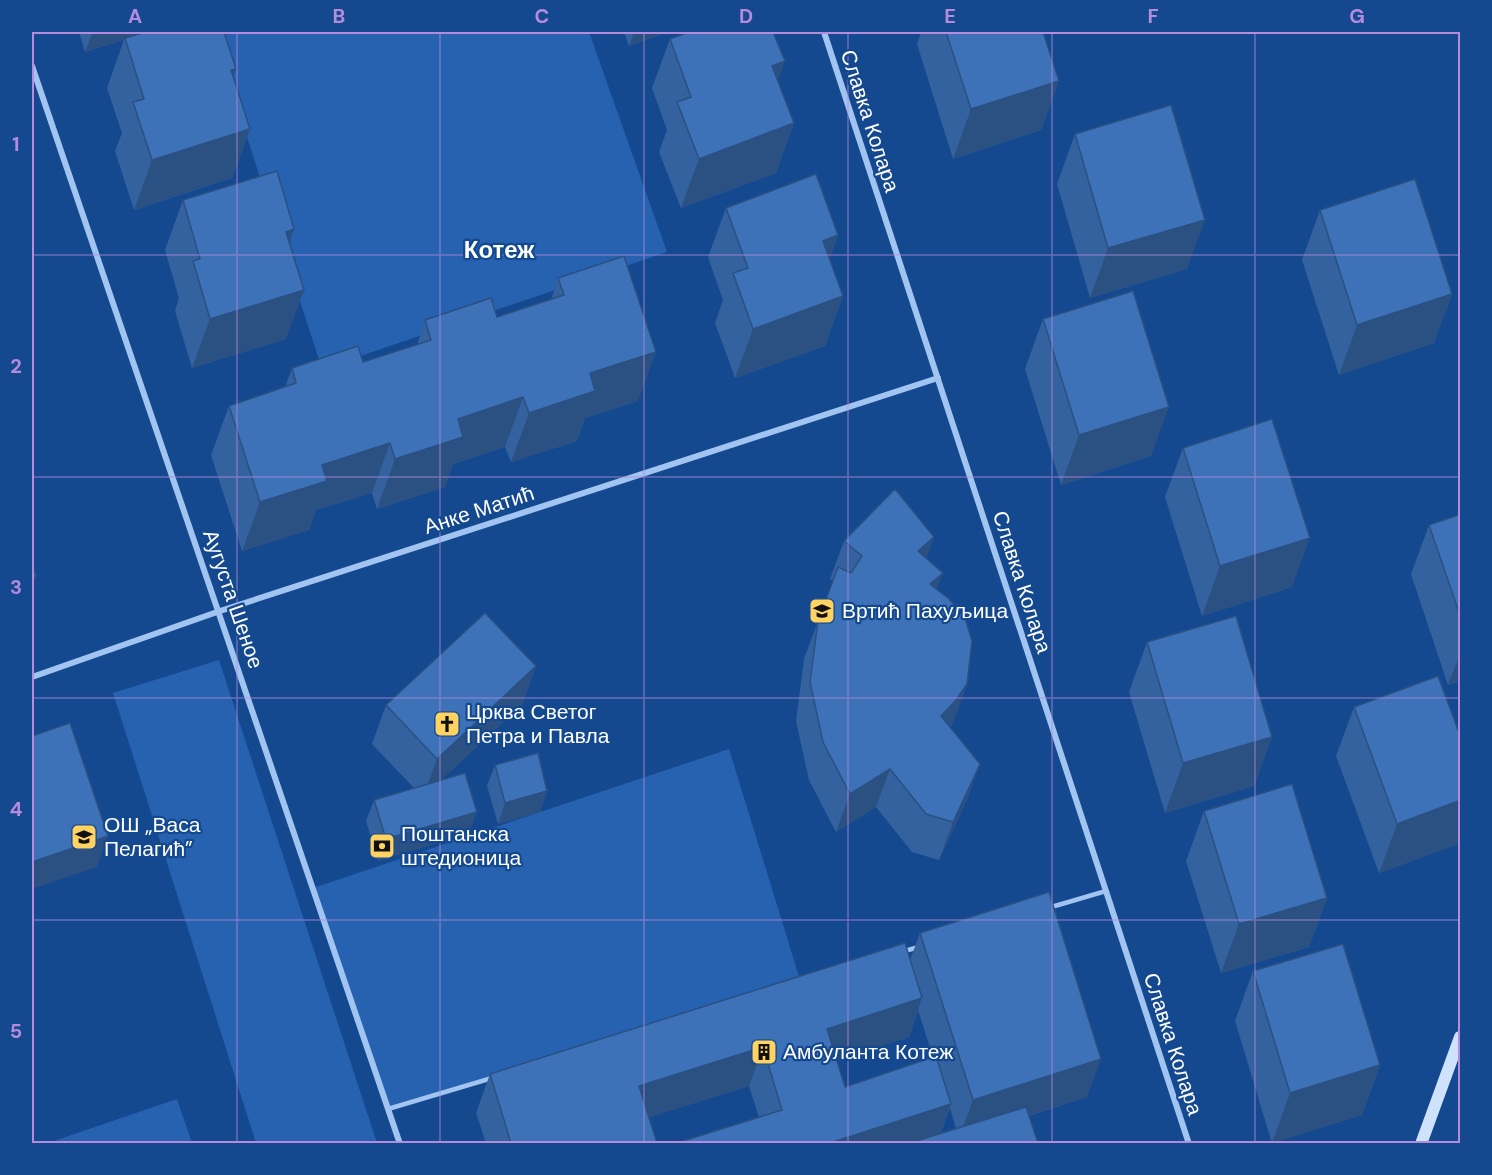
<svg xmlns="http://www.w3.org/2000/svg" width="1492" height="1175" viewBox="0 0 1492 1175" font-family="'DM Sans',sans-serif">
  <rect width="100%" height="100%" fill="#144990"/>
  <g fill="#2662af">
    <polygon points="213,32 589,32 667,252 322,369"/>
    <polygon points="219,660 377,1143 256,1143 113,693"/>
    <polygon points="729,749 801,983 388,1109 313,888"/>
    <polygon points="177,1099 192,1143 48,1143"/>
  </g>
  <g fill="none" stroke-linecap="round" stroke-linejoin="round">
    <g stroke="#a1c4f1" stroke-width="4.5">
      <polyline points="1048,908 1106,891"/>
      <polyline points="901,952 919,947"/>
      <polyline points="388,1109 492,1078"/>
    </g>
    <g stroke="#a1c4f1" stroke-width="6">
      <polyline points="824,32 1189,1144"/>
      <polyline points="32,66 400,1144"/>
      <polyline points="32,677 220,611 938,378"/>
    </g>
    <polyline stroke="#cfe2fb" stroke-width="12" points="1421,1144 1460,1037"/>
  </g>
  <g fill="#34629f" fill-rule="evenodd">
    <polygon points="79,32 224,32 233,77 250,129 232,178 134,210 115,151 122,133 107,88 124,40 85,52"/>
    <polygon points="624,32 668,32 629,46"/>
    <polygon points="921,32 1043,32 1059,81 1041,130 953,159 917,44"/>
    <polygon points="670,39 777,81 794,123 776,173 681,208 659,152 667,130 652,88"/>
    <polygon points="1075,134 1187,269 1090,298 1057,184"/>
    <polygon points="183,200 294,229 289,242 286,339 192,368 175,311 179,298 165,250"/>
    <polygon points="726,208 838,235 829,260 843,296 825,346 735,378 715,323 723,300 708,257"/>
    <polygon points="1320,210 1452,294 1434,343 1339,375 1302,260"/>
    <polygon points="558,278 638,401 585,418 577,441 511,462 505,447 453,464 445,487 377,509 372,493 316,510 309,530 242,551 211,455 229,406 285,387 292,368 363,362 417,345 425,320 497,317 551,300"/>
    <polygon points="1043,319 1151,456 1061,485 1025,369"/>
    <polygon points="1183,448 1292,587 1202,616 1165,497"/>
    <polygon points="1461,514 1461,681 1448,685 1411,574 1429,525"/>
    <polygon points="934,537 926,558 967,684 953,722 950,727 980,764 966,802 939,860 912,852 876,807 836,832 809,780 796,721 804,659 833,581 830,579 844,541"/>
    <polygon points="1147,642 1272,737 1254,786 1165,813 1129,692"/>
    <polygon points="536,666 522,705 442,779 469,833 378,861 366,821 374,800 414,788 372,744 386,705"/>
    <polygon points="1354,707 1461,738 1461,843 1379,873 1336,756"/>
    <polygon points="495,765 547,791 540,812 498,824 487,786"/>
    <polygon points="1204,811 1327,898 1309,947 1221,973 1186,861"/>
    <path d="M920 933 1087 1097 1029 1116 1038 1143H682L683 1141 759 1117 749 1086 649 1117 657 1143H486L476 1113 490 1074 910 960ZM918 1010 933 1057 845 1087 837 1060 909 1037ZM950 1108 956 1129 940 1134Z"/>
    <polygon points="1253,971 1380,1065 1362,1115 1272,1143 1235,1021"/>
  </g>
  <g fill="#2b5082">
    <polygon points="93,32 150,32 85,52"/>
    <polygon points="634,32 668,32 629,46"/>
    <polygon points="785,61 767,110 772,66"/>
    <polygon points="236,69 218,118 231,70"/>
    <polygon points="1059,81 1041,130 953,159 971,109"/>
    <polygon points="794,123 776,173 681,208 699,159"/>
    <polygon points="250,129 232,178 134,210 152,160"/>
    <polygon points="1205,220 1187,269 1090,298 1108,248"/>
    <polygon points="294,229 276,279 286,232"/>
    <polygon points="838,235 820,284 823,241"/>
    <polygon points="304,290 286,339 192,368 210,319"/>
    <polygon points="1452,294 1434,343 1339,375 1357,325"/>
    <polygon points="843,296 825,346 735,378 753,329"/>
    <polygon points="656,352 638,401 585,418 577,441 511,462 529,413 590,373"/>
    <polygon points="523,397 505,447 453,464 445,487 377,509 395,459 458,419"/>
    <polygon points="1169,407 1151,456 1061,485 1079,435"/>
    <polygon points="390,443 372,493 316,510 309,530 242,551 260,502 322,465"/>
    <polygon points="934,537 920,575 918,551"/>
    <polygon points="1310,538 1292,587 1202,616 1220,566"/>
    <polygon points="943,573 929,611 930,584"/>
    <polygon points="36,577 32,590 32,579"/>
    <polygon points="1461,651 1461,681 1448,685"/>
    <polygon points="536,666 522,705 423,797 437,759"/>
    <polygon points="967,684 953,722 942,738 941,716"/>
    <polygon points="1272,737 1254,786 1165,813 1183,763"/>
    <polygon points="980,764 966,802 939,860 953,822"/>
    <polygon points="890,769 876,807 836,832 850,794"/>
    <polygon points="547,791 540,812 498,824 505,803"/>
    <polygon points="1461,800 1461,843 1379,873 1397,824"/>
    <polygon points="477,812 469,833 378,861 386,839"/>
    <polygon points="108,836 97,867 32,889 32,862"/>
    <polygon points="1327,898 1309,947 1221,973 1239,924"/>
    <polygon points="922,998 909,1037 813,1068 827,1029"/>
    <polygon points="763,1047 749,1086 626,1125 639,1086"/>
    <polygon points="1101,1059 1087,1097 959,1138 973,1100"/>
    <polygon points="1380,1065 1362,1115 1272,1143 1290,1093"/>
    <polygon points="951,1104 937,1142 933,1143 830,1143"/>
  </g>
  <g fill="#3d72b9" stroke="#2b5082" stroke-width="1.5">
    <polygon points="146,32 224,32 236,69 231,70 250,129 152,160 133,102 144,99 125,38"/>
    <polygon points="689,32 773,32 785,61 772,66 794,123 699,159 677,102 691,97 670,39"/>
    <polygon points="946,32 1043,32 1059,81 971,109"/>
    <polygon points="1171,105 1205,220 1108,248 1075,134"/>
    <polygon points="277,171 294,229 286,232 304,290 210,319 193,261 200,259 183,200"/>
    <polygon points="816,174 838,235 823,241 843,296 753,329 733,273 748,268 726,208"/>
    <polygon points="1415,179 1452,294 1357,325 1320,210"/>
    <polygon points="624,256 656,352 590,373 595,391 529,413 523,397 458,419 463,437 395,459 390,443 322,465 327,481 260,502 229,406 296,383 292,368 358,346 363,362 431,340 425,320 491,298 497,317 564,295 558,278"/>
    <polygon points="1133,291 1169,407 1079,435 1043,319"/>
    <polygon points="1272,419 1310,538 1220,566 1183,448"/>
    <polygon points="895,489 934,537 918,551 943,573 930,584 949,599 965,618 972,641 967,684 956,700 941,716 980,764 953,822 926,814 890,769 850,794 823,742 810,682 818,621 838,567 851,573 862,556 844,541"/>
    <polygon points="1461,514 1461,618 1429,525"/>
    <polygon points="32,562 36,577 32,579"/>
    <polygon points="485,613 536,666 437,759 386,705"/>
    <polygon points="1236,616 1272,737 1183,763 1147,642"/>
    <polygon points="1438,676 1461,738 1461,800 1397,824 1354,707"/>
    <polygon points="70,723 108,836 32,862 32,736"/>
    <polygon points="538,753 547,791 505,803 495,765"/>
    <polygon points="465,773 477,812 386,839 374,800"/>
    <polygon points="1292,784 1327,898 1239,924 1204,811"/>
    <polygon points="1049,892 1101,1059 973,1100 920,933"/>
    <polygon points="905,943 922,998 827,1029 845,1087 936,1056 951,1104 830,1143 684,1143 683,1141 782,1110 763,1047 639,1086 657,1143 511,1143 490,1074"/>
    <polygon points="1343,944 1380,1065 1290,1093 1253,971"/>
    <polygon points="1026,1107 1038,1143 910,1143"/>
  </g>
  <path fill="none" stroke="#b68bdc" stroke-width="1.5" stroke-opacity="0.55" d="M237 32V1144M440 32V1144M644 32V1144M848 32V1144M1052 32V1144M1255 32V1144M32 255H1460M32 477H1460M32 698H1460M32 920H1460"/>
  <defs>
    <g id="school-square" transform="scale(1.35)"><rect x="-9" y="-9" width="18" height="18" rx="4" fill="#ffd361" stroke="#144990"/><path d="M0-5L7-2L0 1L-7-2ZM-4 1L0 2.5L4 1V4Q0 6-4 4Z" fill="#111"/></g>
    <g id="church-square" transform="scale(1.35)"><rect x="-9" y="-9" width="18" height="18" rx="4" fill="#ffd361" stroke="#144990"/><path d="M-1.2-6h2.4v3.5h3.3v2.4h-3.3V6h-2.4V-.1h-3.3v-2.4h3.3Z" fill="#111"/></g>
    <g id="bank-square" transform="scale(1.35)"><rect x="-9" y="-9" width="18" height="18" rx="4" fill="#ffd361" stroke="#144990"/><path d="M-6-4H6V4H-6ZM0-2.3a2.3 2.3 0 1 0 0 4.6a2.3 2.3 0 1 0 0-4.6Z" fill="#111"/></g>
    <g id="building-square" transform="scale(1.35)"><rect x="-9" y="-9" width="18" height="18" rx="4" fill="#ffd361" stroke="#144990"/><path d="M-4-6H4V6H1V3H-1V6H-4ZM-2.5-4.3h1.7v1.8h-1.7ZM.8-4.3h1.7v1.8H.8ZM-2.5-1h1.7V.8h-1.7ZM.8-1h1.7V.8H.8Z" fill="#111"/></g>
  </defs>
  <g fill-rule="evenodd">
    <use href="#school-square" x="822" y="611"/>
    <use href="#church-square" x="447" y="724"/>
    <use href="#school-square" x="84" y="837"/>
    <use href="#bank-square" x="382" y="846"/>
    <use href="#building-square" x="764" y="1052"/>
  </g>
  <g text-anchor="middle" stroke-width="4.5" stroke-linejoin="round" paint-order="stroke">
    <g font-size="21" fill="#fff" stroke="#144990">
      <text transform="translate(870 121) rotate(72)" y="7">Славка Колара</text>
      <text transform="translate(479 510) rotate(-18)" y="7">Анке Матић</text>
      <text transform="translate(1022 582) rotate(72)" y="7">Славка Колара</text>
      <text transform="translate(233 599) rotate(71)" y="7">Аугуста Шеное</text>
      <text transform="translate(1173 1044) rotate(72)" y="7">Славка Колара</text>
    </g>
    <g font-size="21" fill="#fff" stroke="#144990" text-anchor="start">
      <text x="842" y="618">Вртић Пахуљица</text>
      <text x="466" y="719">Црква Светог<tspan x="466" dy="24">Петра и Павла</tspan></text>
      <text x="104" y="832">ОШ „Васа<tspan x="104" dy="24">Пелагић”</tspan></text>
      <text x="401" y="841">Поштанска<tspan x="401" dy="24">штедионица</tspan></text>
      <text x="783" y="1059">Амбуланта Котеж</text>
    </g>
    <g font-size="24" font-weight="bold" fill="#fff" stroke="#144990">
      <text x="499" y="258">Котеж</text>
    </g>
  </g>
  <rect width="1492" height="1175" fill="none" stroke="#144990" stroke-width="66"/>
  <rect x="33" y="33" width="1426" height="1109" fill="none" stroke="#b68bdc" stroke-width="2"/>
  <g font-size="20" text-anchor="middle" font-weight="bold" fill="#b68bdc">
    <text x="135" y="23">A</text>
    <text x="339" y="23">B</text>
    <text x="542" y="23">C</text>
    <text x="746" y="23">D</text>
    <text x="950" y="23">E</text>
    <text x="1153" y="23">F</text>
    <text x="1357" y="23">G</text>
    <text x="16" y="151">1</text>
    <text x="16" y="373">2</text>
    <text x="16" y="594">3</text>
    <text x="16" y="816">4</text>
    <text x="16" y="1038">5</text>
  </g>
</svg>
